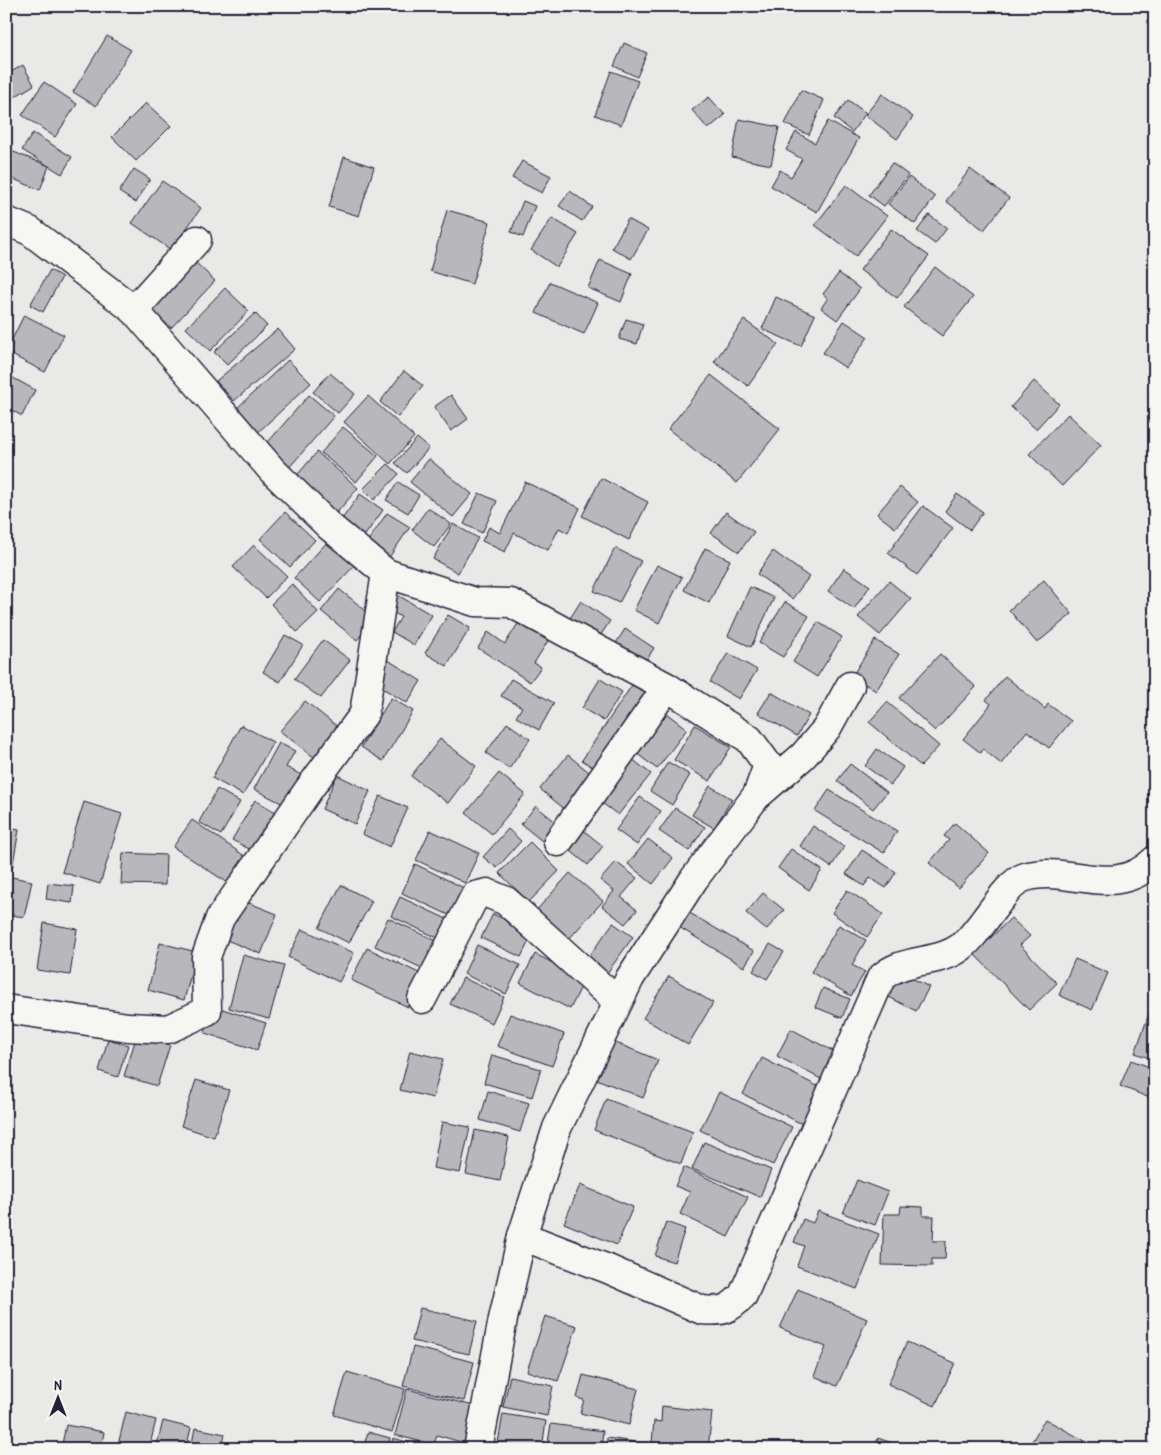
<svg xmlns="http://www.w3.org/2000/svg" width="1161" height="1455" viewBox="0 0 1161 1455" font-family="'Patrick Hand',sans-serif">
  <rect width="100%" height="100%" fill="#e9e9e7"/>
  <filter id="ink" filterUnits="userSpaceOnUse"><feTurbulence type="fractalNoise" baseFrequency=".02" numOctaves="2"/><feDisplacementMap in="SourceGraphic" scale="10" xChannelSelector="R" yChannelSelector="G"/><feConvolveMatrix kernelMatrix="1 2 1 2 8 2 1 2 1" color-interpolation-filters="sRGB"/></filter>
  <g filter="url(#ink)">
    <g fill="#b8b8bc" stroke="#22223b">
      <polygon points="107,36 131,50 96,106 73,92"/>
      <polygon points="624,43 647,53 637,77 614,66"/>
      <polygon points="23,65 34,85 11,99 6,90 6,75"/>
      <polygon points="611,71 638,81 621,125 595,115"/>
      <polygon points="44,82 77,104 55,137 22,115"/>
      <polygon points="801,90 824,100 809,135 785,124"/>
      <polygon points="882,94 913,117 897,139 865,115"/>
      <polygon points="709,97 725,115 708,129 692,110"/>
      <polygon points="848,100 866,113 852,132 834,118"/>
      <polygon points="146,103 171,126 136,161 112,137"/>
      <polygon points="739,119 779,127 771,165 732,157"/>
      <polygon points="828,121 859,138 817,212 771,186 780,170 791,177 802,159 786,150 796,132 815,143"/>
      <polygon points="33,133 72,157 62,174 22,150"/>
      <polygon points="11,151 49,166 40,190 6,176 6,164"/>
      <polygon points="344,157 374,167 359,216 329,207"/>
      <polygon points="522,161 551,176 542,193 512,178"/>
      <polygon points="892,163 908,175 884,206 869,195"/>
      <polygon points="134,169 150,179 136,203 119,192"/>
      <polygon points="970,169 1009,198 984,230 946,201"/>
      <polygon points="909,177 935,197 915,224 888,204"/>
      <polygon points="162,181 201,208 171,250 132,223"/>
      <polygon points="846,185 887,216 856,256 815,225"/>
      <polygon points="570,191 592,207 582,221 559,206"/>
      <polygon points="523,201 535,206 523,237 511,232"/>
      <polygon points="447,210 490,222 472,284 430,271"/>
      <polygon points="929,215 947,228 935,244 917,231"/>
      <polygon points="552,218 578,234 557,267 531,250"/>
      <polygon points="628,219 648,230 631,259 612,248"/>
      <polygon points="891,229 929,256 897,298 860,270"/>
      <polygon points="191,258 215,281 171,328 146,305"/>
      <polygon points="600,260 632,274 621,302 588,288"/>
      <polygon points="935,267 973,297 942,336 904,307"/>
      <polygon points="50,270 62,277 43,312 30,305"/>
      <polygon points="839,273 860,289 837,320 821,308 828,298 823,294"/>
      <polygon points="550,282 598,303 584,334 536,313"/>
      <polygon points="225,288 249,311 210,351 186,328"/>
      <polygon points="776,297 815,315 801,346 762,329"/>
      <polygon points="255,313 267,326 227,365 214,352"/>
      <polygon points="24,315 64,335 45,372 6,352"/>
      <polygon points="626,319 643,324 637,344 619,339"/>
      <polygon points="744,320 778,344 748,386 714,362"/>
      <polygon points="844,321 868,337 846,368 823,353"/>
      <polygon points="278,329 295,349 234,401 216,381"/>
      <polygon points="288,360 311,383 255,435 233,412"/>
      <polygon points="404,371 423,386 398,417 380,402"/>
      <polygon points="330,373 355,394 338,413 313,392"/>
      <polygon points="6,374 35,390 22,416 6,407"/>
      <polygon points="711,375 780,429 737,483 668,429"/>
      <polygon points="1034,381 1059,404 1036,429 1011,407"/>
      <polygon points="309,395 334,416 287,470 262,449"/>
      <polygon points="451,395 468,419 451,431 434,407"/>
      <polygon points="368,396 414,437 390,464 344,422"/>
      <polygon points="1068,414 1101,445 1062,486 1029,454"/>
      <polygon points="343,427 378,456 356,482 321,453"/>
      <polygon points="417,438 429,448 407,473 395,463"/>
      <polygon points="317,452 358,488 334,516 293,480"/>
      <polygon points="429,459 472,494 453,517 410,482"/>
      <polygon points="388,464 399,474 374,500 363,489"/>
      <polygon points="601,478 648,502 629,540 582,516"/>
      <polygon points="398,482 419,495 408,513 386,500"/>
      <polygon points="525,482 580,508 568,533 559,528 548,550 514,533 505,552 482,541 489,527 500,533"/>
      <polygon points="900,487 918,502 895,528 877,514"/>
      <polygon points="479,493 497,501 482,533 464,524"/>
      <polygon points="360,494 383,510 363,538 340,522"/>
      <polygon points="957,494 983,512 970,530 945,511"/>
      <polygon points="923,506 953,528 917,575 888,553"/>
      <polygon points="428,508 451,524 434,547 412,530"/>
      <polygon points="285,512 315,540 290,567 260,539"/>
      <polygon points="726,512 754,532 739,552 711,533"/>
      <polygon points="387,513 410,527 388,559 366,544"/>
      <polygon points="453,524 478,538 458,573 433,559"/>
      <polygon points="330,539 356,564 320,602 294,578"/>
      <polygon points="254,545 287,576 266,598 233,567"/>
      <polygon points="615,548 641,561 619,603 594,591"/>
      <polygon points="705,548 730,560 709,603 684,590"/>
      <polygon points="773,551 809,577 792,599 757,574"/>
      <polygon points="657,565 682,577 659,623 634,610"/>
      <polygon points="844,568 870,586 854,609 828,591"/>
      <polygon points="1044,580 1072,614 1037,643 1009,610"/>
      <polygon points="889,581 911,599 880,635 858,617"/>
      <polygon points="292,584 318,612 297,632 271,604"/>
      <polygon points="750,587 774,598 751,647 728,636"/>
      <polygon points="339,589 375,618 357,640 321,611"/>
      <polygon points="394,593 432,615 414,645 392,632 401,617 386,608"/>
      <polygon points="581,601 610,621 596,642 567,623"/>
      <polygon points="785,602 809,616 783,657 759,643"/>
      <polygon points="448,615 470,628 447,666 425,653"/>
      <polygon points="519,622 548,641 534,663 541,667 530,682 478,648 488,632 505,644"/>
      <polygon points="818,622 842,637 817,677 793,662"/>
      <polygon points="625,629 654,648 640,670 611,651"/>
      <polygon points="285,635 303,645 280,682 263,672"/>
      <polygon points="323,640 350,660 321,698 294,679"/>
      <polygon points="875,640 899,654 876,691 852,676"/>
      <polygon points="728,653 757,670 739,699 710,682"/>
      <polygon points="940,654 976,687 935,731 899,698"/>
      <polygon points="388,660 421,681 407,703 374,683"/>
      <polygon points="1005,676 1045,709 1048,704 1071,721 1049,748 1027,731 1001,764 983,749 981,753 963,739 991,704 986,700"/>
      <polygon points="511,679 554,703 539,730 516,717 522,707 501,696"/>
      <polygon points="600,679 622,692 604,721 582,708"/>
      <polygon points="636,679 655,691 601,773 582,760"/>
      <polygon points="771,692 809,715 797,736 758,713"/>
      <polygon points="391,698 413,711 383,761 361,747"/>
      <polygon points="305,701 339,728 315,758 280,731"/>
      <polygon points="887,702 939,746 921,766 869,722"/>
      <polygon points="662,710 687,729 657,769 631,749"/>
      <polygon points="507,723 530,739 509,769 486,753"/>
      <polygon points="241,725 273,742 243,795 212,778"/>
      <polygon points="695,725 731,747 710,781 674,760"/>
      <polygon points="440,739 476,766 448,803 411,776"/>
      <polygon points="279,743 295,751 286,767 301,775 285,805 254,789"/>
      <polygon points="877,749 903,767 891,785 865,766"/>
      <polygon points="626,754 651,774 618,815 593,796"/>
      <polygon points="568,755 595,777 567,811 540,789"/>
      <polygon points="668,762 690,775 672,805 650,791"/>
      <polygon points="850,764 887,792 873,809 837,781"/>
      <polygon points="499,773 525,794 492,834 466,813"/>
      <polygon points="337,775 370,791 355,824 322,809"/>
      <polygon points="710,786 732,799 714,828 692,815"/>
      <polygon points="217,789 240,802 221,835 199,822"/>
      <polygon points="829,790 897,831 884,853 815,811"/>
      <polygon points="380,796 408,808 390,847 362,834"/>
      <polygon points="640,797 661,811 637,845 616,830"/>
      <polygon points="255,800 279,814 257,853 232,840"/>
      <polygon points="84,802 122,814 100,884 62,872"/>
      <polygon points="536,806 557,823 542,841 521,824"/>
      <polygon points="675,808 705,827 689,851 659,831"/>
      <polygon points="192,820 249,859 231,885 173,847"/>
      <polygon points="955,823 989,853 959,888 929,863 949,840 944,836"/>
      <polygon points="813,826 844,847 831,867 800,846"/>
      <polygon points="6,828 19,830 12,869 6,868"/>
      <polygon points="508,829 521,841 497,868 483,857"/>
      <polygon points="430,830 479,853 465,883 416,860"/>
      <polygon points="583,830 603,846 588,865 567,848"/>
      <polygon points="648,839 673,858 653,884 628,864"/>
      <polygon points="530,842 559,871 529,902 499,873"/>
      <polygon points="791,849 822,870 809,890 778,868"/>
      <polygon points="862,850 896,872 886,888 870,878 864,886 846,874"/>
      <polygon points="123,853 166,855 165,885 121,884"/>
      <polygon points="616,862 637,878 621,897 637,910 625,924 602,906 614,891 600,880"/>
      <polygon points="415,864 464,888 451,916 402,893"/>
      <polygon points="570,873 603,901 568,940 535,912"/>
      <polygon points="6,876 32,881 24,917 12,915 6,946"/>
      <polygon points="48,883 74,886 72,903 46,899"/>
      <polygon points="341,885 372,901 349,943 319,928"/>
      <polygon points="847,890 883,914 867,937 832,913"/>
      <polygon points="763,893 784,910 766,930 746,913"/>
      <polygon points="400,897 449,920 440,939 391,916"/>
      <polygon points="239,899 277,914 261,954 224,939"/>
      <polygon points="683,909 754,951 744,967 674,924"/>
      <polygon points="493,914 533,933 521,957 481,938"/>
      <polygon points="388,918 439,942 426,970 375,946"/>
      <polygon points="1011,918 1030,936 1020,945 1057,983 1029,1010 974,954"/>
      <polygon points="44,923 77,929 70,975 37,970"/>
      <polygon points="613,923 633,937 607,973 587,959"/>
      <polygon points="839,925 866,940 852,965 865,972 851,996 811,972"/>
      <polygon points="302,929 354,953 339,982 288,957"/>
      <polygon points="160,943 197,952 184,1000 148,990"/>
      <polygon points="770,944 784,952 767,979 753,971"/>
      <polygon points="477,945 520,965 506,994 464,974"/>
      <polygon points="367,948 423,975 408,1007 351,980"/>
      <polygon points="535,954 585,979 570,1009 520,983"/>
      <polygon points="243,955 284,966 269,1019 229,1008"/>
      <polygon points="1075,959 1108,973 1092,1010 1059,995"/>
      <polygon points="900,972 929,987 916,1011 887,996"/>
      <polygon points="669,976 713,1003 688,1045 643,1018"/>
      <polygon points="463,978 504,997 492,1023 450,1004"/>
      <polygon points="823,988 850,999 842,1018 815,1007"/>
      <polygon points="213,1006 266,1023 257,1050 205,1033"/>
      <polygon points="510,1014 564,1034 552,1066 497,1046"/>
      <polygon points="1149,1014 1155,1016 1155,1060 1135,1053"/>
      <polygon points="791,1029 835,1052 821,1079 777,1056"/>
      <polygon points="137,1035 170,1045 157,1086 124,1076"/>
      <polygon points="108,1039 128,1045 118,1077 99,1071"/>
      <polygon points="609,1040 658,1060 643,1098 594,1078"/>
      <polygon points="410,1051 443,1059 433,1098 400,1090"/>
      <polygon points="492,1055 541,1069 532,1097 484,1083"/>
      <polygon points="762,1058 825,1090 806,1126 743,1094"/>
      <polygon points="1131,1060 1155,1069 1155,1100 1120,1086"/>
      <polygon points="196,1080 229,1090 214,1137 181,1126"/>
      <polygon points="488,1091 529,1103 520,1132 480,1120"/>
      <polygon points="719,1092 792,1127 773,1165 700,1130"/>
      <polygon points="606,1099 693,1132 681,1164 594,1130"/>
      <polygon points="442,1122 470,1127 460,1173 433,1168"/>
      <polygon points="475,1130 509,1137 500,1181 466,1174"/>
      <polygon points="704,1142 771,1170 760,1197 692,1169"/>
      <polygon points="684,1167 748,1197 728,1237 680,1214 690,1192 675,1186"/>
      <polygon points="857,1180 888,1192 875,1225 843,1213"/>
      <polygon points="580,1185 633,1207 617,1245 564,1223"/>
      <polygon points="901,1206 923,1207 923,1216 934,1216 933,1241 946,1241 945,1259 932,1259 932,1266 882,1265 884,1214 900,1214"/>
      <polygon points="818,1211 879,1234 857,1289 797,1266 804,1246 794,1242 803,1219 813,1223"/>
      <polygon points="666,1222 685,1229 674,1262 655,1256"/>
      <polygon points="798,1289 867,1319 837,1386 814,1376 826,1347 780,1328"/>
      <polygon points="420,1308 477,1321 469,1354 412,1341"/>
      <polygon points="545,1316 577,1326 558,1381 527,1371"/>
      <polygon points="907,1342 955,1363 935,1406 888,1384"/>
      <polygon points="413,1347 474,1362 464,1401 403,1386"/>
      <polygon points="347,1372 405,1389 392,1432 334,1415"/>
      <polygon points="583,1375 638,1389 629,1425 580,1413 584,1400 577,1398"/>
      <polygon points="510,1376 553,1386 547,1416 503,1407"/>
      <polygon points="407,1389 474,1406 464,1443 437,1435 434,1445 395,1435"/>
      <polygon points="662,1406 712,1412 708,1449 652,1443 654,1421 661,1422"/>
      <polygon points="126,1412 156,1420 149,1449 117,1449"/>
      <polygon points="503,1414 546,1421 542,1449 497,1449"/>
      <polygon points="1045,1419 1085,1441 1080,1449 1042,1449 1031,1443"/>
      <polygon points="163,1421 191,1428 186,1449 156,1449"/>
      <polygon points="551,1424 603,1431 601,1449 547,1449"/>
      <polygon points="66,1425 104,1432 101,1449 61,1449"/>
      <polygon points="195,1428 225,1434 222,1449 191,1449"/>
      <polygon points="368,1432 390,1438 387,1449 363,1449"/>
      <polygon points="393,1438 432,1449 390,1449"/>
      <polygon points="607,1438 683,1449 606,1449"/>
      <polygon points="878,1438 905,1448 905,1449 874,1449"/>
    </g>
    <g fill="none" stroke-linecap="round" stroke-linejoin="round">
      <g stroke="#22223b" stroke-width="31">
        <g id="street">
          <polyline points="6,221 30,231 134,310 272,470 329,526 386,573 475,602 511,603 667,687 749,739 768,765 757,795 694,879 630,978 557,1128 522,1236 503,1319 478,1449"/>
          <polyline points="134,310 197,240"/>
          <polyline points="759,794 803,756 827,728 850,686"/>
          <polyline points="558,842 667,687"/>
          <polyline points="422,999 475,896 487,893 506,901 618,1002"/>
          <polyline points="6,1009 128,1027 168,1029 207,1011 206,957 220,918 309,789 364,714 386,573"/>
          <path d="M522 1236 608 1269 702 1310C723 1312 729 1310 743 1295L881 978C903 957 937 965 961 947 981 932 1005 883 1025 877 1072 864 1113 901 1155 860"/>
        </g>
      </g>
      <use href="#street" stroke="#f6f6f2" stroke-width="28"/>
    </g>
  </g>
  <rect width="1161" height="1455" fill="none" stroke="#f6f6f2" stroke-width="25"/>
  <rect x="12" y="12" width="1136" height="1430" fill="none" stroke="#22223b" stroke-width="2" filter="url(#ink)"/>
  <g transform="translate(58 1398)" stroke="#f6f6f2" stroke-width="4" paint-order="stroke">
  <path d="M0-4L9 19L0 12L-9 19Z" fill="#22223b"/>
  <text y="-8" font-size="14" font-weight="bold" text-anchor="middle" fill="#22223b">N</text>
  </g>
</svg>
